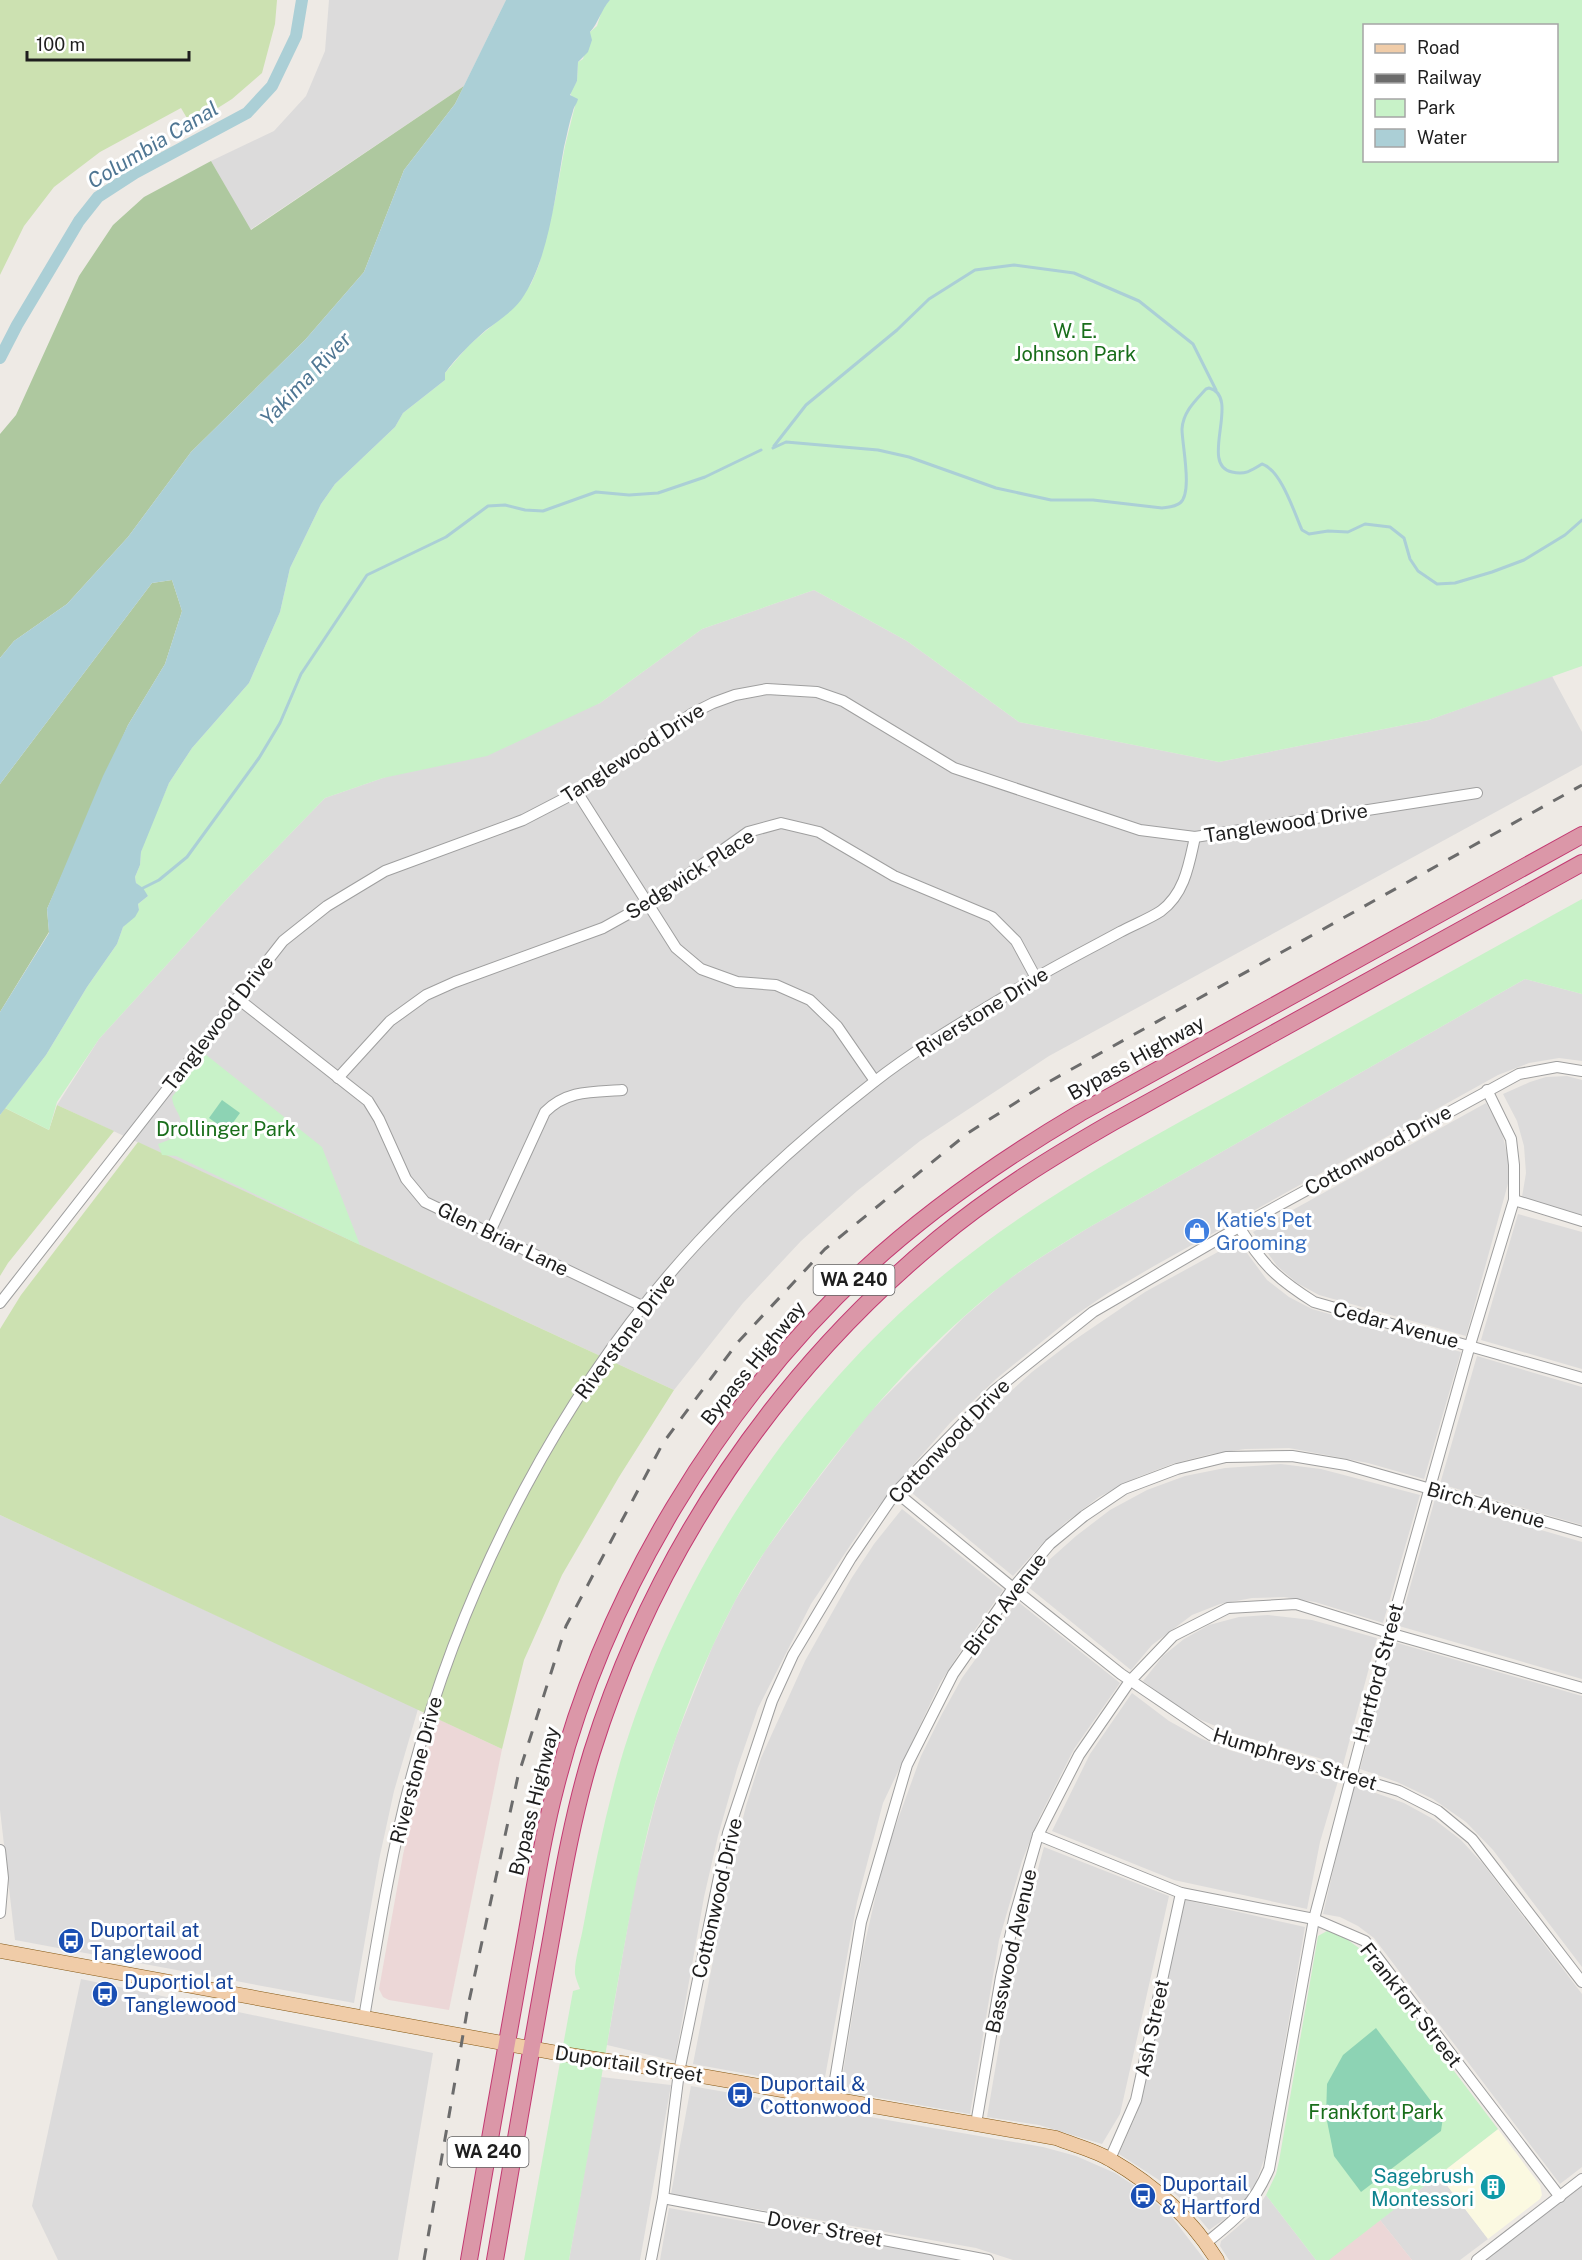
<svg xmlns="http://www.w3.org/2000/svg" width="1582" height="2260" viewBox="0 0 1582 2260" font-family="'Public Sans',sans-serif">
  <rect width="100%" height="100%" fill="#eeeae5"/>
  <g fill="#dcdbdb">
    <polygon points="329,0 506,0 464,86 250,230 211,161 274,131 306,96 325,51"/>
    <polygon points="814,590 907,641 1019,722 1219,762 1429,720 1552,676 1582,732 1582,765 1049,1056 920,1141 857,1191 801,1241 743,1303 674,1390 57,1105 99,1039 225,901 325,798 600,703 702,629"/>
    <polygon points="1525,979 1582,994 1582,1061 1559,1058 1529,1063 1498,1075 1154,1266 1108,1293 1071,1318 996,1379 950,1423 912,1466 868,1519 811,1604 758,1708 737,1769 718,1836 704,1897 675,2061 607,2045 635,1884 655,1804 676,1737 713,1645 736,1599 765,1551 811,1488 866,1416 964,1317 1006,1281 1043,1256 1088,1228"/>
    <polygon points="1567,1076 1582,1080 1582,1215 1522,1197 1526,1173 1524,1146 1517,1121 1503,1094 1530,1082 1546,1077"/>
    <polygon points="1486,1103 1502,1133 1508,1158 1509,1180 1466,1336 1319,1295 1297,1283 1277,1266 1253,1232"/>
    <polygon points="1518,1214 1582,1232 1582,1369 1481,1340"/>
    <polygon points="1238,1241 1267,1280 1289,1297 1312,1309 1461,1352 1424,1479 1368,1463 1289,1448 1245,1449 1211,1454 1172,1464 1138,1477 1099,1497 1066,1522 1039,1547 1013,1576 912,1493 952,1448 998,1403 1032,1372 1070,1343 1145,1292"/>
    <polygon points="1477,1356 1582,1387 1582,1525 1440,1484"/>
    <polygon points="1281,1464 1321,1469 1420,1495 1383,1623 1315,1602 1284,1597 1252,1598 1220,1604 1192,1615 1152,1645 1131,1670 1027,1586 1048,1561 1076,1536 1110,1510 1147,1490 1185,1476 1225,1468"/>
    <polygon points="1435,1499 1582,1542 1582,1679 1399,1626"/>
    <polygon points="902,1509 1003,1590 967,1641 940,1683 883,1803 857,1902 823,2088 693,2064 732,1862 746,1806 761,1758 805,1661 851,1579 874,1544"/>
    <polygon points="0,1515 418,1709 394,1791 379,1860 354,2003 15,1940 0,1810"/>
    <polygon points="1017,1601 1120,1683 1074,1749 1039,1818 1022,1861 999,1940 970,2114 840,2091 863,1951 885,1855 921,1756 942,1714 962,1678"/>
    <polygon points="1268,1615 1312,1620 1377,1638 1343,1765 1232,1733 1201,1720 1174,1704 1143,1681 1163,1656 1184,1639 1209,1625 1239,1617"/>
    <polygon points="1394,1642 1582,1696 1582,1967 1493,1850 1466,1822 1433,1799 1397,1782 1360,1769"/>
    <polygon points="1132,1693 1169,1721 1200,1738 1229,1750 1338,1781 1320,1842 1307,1909 1174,1880 1052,1831 1090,1754"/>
    <polygon points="1353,1785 1404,1803 1435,1820 1461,1840 1483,1864 1582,1994 1582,2167 1560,2184 1374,1938 1358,1926 1340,1917 1323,1914"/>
    <polygon points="1044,1847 1169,1896 1120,2114 1102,2144 1039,2125 987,2117 1015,1953"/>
    <polygon points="1185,1900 1305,1927 1265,2157 1256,2182 1245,2200 1229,2216 1209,2230 1186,2203 1159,2180 1119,2154 1137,2113"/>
    <polygon points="81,1979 433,2053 398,2260 58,2260 32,2206"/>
    <polygon points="601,2077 671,2085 640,2260 569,2260"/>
    <polygon points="691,2086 1043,2147 1076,2156 1115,2173 1141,2190 1171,2216 1205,2260 1013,2260 976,2248 671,2194"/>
    <polygon points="1439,2175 1488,2239 1460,2260 1412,2260 1380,2220"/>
    <polygon points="1582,2186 1582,2260 1486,2260"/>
    <polygon points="1266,2195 1316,2260 1229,2260 1220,2246 1221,2241 1254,2213"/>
    <polygon points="669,2208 963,2260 660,2260"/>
  </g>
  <g fill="#ecd7d7">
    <polygon points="438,1719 502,1749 449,2010 389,2000 383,1997 379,1989 403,1855 423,1767"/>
    <polygon points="1380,2220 1412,2260 1327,2260 1330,2258"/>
  </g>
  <polygon fill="#fbf9e1" points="1498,2129 1540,2185 1542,2195 1540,2199 1488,2239 1439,2175"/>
  <g fill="#cce1b1">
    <polygon points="0,0 277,0 275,24 262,73 232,99 191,125 181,108 100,152 54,187 24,226 0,275"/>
    <polygon points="57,1105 114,1131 8,1263 0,1276 0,1115 5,1108 49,1130"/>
    <polygon points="138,1142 674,1390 619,1477 562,1575 524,1660 502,1749 0,1515 0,1329 21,1295"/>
  </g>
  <g fill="#aec89f">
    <polygon points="464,86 455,104 404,170 364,272 305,340 191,452 128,537 67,604 14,641 0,658 0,434 16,415 79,276 113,225 144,197 211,161 251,230"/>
    <polygon points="172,580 182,611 165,664 128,725 47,909 49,932 0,1012 0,784 152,583"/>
  </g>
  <g fill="#c8f2c8" fill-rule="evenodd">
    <path d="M610 0H1582V666L1429 720 1219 762 1019 722 907 641 814 590 702 629 600 703 487 756 383 778 325 798 225 901 99 1039 57 1102 49 1130 5 1108 46 1055 87 987 117 944 123 927 139 910 138 904 148 896 136 883 135 877 140 865 141 852 145 839 169 783 192 748 249 683 280 612 290 568 321 504 335 484 395 427 403 413 445 380V373L469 345 511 310 531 284 539 265 555 200 565 146 575 106 570 92 577 81 578 62 583 59 590 32 597 26 603 7ZM1364 26H1556V160H1364Z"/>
    <path d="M1582 899V994L1525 979 1088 1228C1060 1245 1033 1261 1007 1281 926 1343 857 1423 798 1505 775 1536 753 1567 735 1601 701 1665 675 1734 655 1803 637 1867 627 1933 615 1998 600 2086 585 2173 569 2260H524L573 1991 580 1989C578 1984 576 1979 575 1974 574 1962 581 1940 583 1928 592 1879 602 1830 615 1781 668 1584 797 1390 957 1264 1044 1195 1141 1143 1238 1090 1352 1026 1467 963 1582 899Z"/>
    <path d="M205 1054 322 1147 360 1245 176 1156 162 1155 158 1144 174 1138C190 1117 173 1114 172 1097Z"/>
    <polygon points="1327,1931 1341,1935 1363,1951 1498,2129 1329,2260 1316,2260 1266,2195 1276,2174 1279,2161 1318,1936"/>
  </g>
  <g fill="#8dd3b4">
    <polygon points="222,1100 240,1113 227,1131 209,1118"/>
    <polygon points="1376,2028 1443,2117 1441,2131 1361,2192 1334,2156 1326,2116 1327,2084 1343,2055"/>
  </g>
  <path fill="#abcfd6" d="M506 0H610C601 10 599 22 590 32L592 40 588 52 578 62 577 81 570 95 578 99C577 104 574 106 573 111 569 123 567 135 564 147 555 195 549 260 521 300 512 312 498 321 486 330 471 343 457 357 445 373V380L403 413 395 427 335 484 321 504 290 568 280 612 249 683 192 748 169 783 141 852 140 865 135 877 136 883 143 888 148 896 138 904 139 910 135 917 123 927 117 944 87 987 46 1055 0 1115V1012L49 933 47 909 103 776 128 725 165 664 182 611 172 580 152 583 0 784V658L14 641 67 604 128 537 191 452 305 340 364 272 404 170 455 104Z"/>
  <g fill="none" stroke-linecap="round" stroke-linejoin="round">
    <g stroke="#abcfd6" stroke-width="3">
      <polyline points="774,446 806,405 897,330 929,299 975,270 1014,265 1074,273 1139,301 1193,344 1216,390"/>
      <path d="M773 448 786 442 878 450 909 457 996 488 1051 500H1093L1162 508C1168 507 1175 507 1180 503 1193 493 1182 445 1182 429 1183 412 1195 401 1206 389L1209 388C1242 396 1198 465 1232 472 1245 475 1251 471 1262 464 1281 470 1294 512 1302 530L1309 534 1328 531 1348 532 1365 524 1390 527 1404 538 1410 559 1418 571 1437 584 1455 583 1492 572 1524 560 1565 535 1582 520"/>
      <polyline points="143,888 159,880 187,857 259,758 280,723 301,674 367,575 446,537 488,506 505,505 525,510 543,511 596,492 629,495 658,493 705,477 761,450"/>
    </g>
    <polyline stroke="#abcfd6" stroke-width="12" points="0,358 17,325 79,221 98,197 135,173 247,113 272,86 296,36 302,0"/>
    <g stroke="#9f9f9f" stroke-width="12">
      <g id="minor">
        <polyline points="577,792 676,948 701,969 737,982 776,985 810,1000 837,1026 875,1081"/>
        <polyline points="237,998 368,1101 379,1119 406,1179 425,1202 642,1306"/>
        <polyline points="338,1078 390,1021 426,995 455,982 603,928 648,903 748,832 781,823 819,832 894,876 992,917 1016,941 1036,978"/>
        <polyline points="1514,1200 1582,1221"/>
        <path d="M1239 1227C1263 1265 1276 1278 1314 1302L1582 1378"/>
        <path d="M489 1234 545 1112C567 1090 592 1092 622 1090"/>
        <polyline points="0,1303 283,941 327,906 385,871 523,820 577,792 693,713 713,703 735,695 767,689 817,692 843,701 954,768 1140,830 1195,837 1477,793"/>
        <polyline points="896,1492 1013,1588 1121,1674 1211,1735 1399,1791 1438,1811 1472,1839 1582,1982"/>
        <polyline points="1038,1835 1181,1893 1314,1919 1365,1941 1560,2197"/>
        <polyline points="0,1850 3,1878 0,1913"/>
        <path d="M364 2018C378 1935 391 1852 413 1771 464 1581 564 1386 699 1241 753 1183 811 1131 874 1082 921 1045 975 1015 1027 983 1057 965 1089 949 1120 932 1133 925 1149 919 1161 911 1185 893 1189 864 1195 837"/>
        <polyline points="832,2098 861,1922 907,1765 953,1674 1013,1588 1050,1544 1084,1516 1124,1489 1177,1469 1226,1457 1292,1456 1346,1465 1582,1532"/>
        <polyline points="976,2124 1001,1977 1015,1915 1038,1835 1079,1755 1130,1681 1173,1636 1228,1608 1296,1604 1389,1633 1582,1688"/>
        <polyline points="1110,2159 1136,2100 1181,1893"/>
        <polyline points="663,2198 988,2260"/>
        <path d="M1206 2243C1237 2218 1253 2206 1269 2169L1314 1919 1389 1633 1470 1345 1514 1200V1165L1511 1139 1487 1090"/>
        <polyline points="651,2260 663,2198 679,2072 728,1833 772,1701 793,1655 851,1558 896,1492 994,1391 1093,1312 1239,1227 1519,1074 1557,1067 1582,1071"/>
        <polyline points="1477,2260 1582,2179"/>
      </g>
    </g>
    <g stroke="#855813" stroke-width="15">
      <path id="major" d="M0 1951 557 2053 679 2072 1056 2138C1073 2145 1095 2150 1111 2160 1154 2185 1191 2218 1217 2260"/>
    </g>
    <g stroke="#c33a72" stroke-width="18">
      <g id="highway">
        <path d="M469 2260C486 2161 503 2063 521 1964 532 1906 540 1847 555 1790 603 1597 720 1404 865 1269 931 1208 1004 1158 1080 1113L1582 835"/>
        <path d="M495 2260C513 2157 530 2054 549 1951 561 1884 572 1817 592 1752 655 1551 776 1373 938 1239 992 1194 1052 1157 1113 1122L1582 863"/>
      </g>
    </g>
    <use href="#minor" stroke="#fff" stroke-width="10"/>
    <use href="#major" stroke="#f0cca8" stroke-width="14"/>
    <use href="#highway" stroke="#db97a8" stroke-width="16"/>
    <polyline stroke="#6c6c6c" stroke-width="3" stroke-dasharray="12 12" stroke-linecap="butt" points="424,2260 468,2006 518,1776 566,1626 663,1443 738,1342 825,1249 968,1133 1045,1084 1582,785"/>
  </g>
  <defs>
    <g id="shop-disc" transform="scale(1.35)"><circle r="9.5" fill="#3f7fe0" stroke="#fff"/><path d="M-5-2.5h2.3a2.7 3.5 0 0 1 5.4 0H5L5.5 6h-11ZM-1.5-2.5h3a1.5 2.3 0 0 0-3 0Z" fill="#fff"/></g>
    <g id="bus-disc" transform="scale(1.35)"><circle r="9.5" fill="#1a4fb4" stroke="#fff"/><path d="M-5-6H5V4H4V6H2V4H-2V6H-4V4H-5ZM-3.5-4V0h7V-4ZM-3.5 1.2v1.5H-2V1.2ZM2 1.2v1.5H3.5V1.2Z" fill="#fff"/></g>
    <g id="building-disc" transform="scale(1.35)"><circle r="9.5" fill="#0f9aa8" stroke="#fff"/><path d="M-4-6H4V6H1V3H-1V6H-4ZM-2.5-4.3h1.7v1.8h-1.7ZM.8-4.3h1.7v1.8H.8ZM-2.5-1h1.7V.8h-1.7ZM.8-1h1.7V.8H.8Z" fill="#fff"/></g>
  </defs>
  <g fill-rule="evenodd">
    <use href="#shop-disc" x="1197" y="1231"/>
    <use href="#bus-disc" x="71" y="1941"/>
    <use href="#bus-disc" x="105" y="1994"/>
    <use href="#bus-disc" x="740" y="2095"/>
    <use href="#building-disc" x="1493" y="2187"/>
    <use href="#bus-disc" x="1143" y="2196"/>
  </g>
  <g text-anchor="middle" stroke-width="6" stroke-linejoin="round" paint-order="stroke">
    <g fill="#fff" stroke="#626262" stroke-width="1.5">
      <rect x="813.5" y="1265" width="81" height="30" rx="4.5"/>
      <rect x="447.5" y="2137" width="81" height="30" rx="4.5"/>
    </g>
    <g font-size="18" font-weight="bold" fill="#1e1e1e">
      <text x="854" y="1286">WA 240</text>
      <text x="488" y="2158">WA 240</text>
    </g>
    <g font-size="20" fill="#196e1b" stroke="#fff">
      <text x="1075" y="338">W. E.<tspan x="1075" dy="23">Johnson Park</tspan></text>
      <text x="226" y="1136">Drollinger Park</text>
      <text x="1376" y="2119">Frankfort Park</text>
    </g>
    <g font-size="20" fill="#1e1e1e" stroke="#fff">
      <text transform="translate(633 753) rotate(-33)" y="7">Tanglewood Drive</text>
      <text transform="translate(1286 823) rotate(-9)" y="7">Tanglewood Drive</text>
      <text transform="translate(690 874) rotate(-33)" y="7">Sedgwick Place</text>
      <text transform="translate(982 1012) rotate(-32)" y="7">Riverstone Drive</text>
      <text transform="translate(218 1023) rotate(-52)" y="7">Tanglewood Drive</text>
      <text transform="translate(1136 1058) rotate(-29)" y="7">Bypass Highway</text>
      <text transform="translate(1378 1150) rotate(-29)" y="7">Cottonwood Drive</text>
      <text transform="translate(503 1239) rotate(26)" y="7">Glen Briar Lane</text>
      <text transform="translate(1396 1325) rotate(15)" y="7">Cedar Avenue</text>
      <text transform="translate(625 1336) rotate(-53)" y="7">Riverstone Drive</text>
      <text transform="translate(753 1363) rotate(-51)" y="7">Bypass Highway</text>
      <text transform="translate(949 1441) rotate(-46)" y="7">Cottonwood Drive</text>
      <text transform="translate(1486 1505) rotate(16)" y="7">Birch Avenue</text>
      <text transform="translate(1005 1604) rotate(-53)" y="7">Birch Avenue</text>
      <text transform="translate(1378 1673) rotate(-75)" y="7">Hartford Street</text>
      <text transform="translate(1295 1759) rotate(17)" y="7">Humphreys Street</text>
      <text transform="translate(416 1770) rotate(-75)" y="7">Riverstone Drive</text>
      <text transform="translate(534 1801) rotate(-76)" y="7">Bypass Highway</text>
      <text transform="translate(717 1898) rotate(-77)" y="7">Cottonwood Drive</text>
      <text transform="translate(1011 1951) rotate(-77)" y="7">Basswood Avenue</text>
      <text transform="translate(1411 2005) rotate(52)" y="7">Frankfort Street</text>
      <text transform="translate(1152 2028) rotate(-78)" y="7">Ash Street</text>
      <text transform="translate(629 2064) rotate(9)" y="7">Duportail Street</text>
      <text transform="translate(825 2229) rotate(11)" y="7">Dover Street</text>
    </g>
    <g font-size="20" fill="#366cbe" stroke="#fff" text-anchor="start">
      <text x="1216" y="1227">Katie's Pet<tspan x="1216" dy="23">Grooming</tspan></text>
    </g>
    <g font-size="20" fill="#164399" stroke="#fff" text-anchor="start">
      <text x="90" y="1937">Duportail at<tspan x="90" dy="23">Tanglewood</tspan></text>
      <text x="124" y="1989">Duportiol at<tspan x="124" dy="23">Tanglewood</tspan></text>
      <text x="760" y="2091">Duportail &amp;<tspan x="760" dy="23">Cottonwood</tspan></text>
      <text x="1162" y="2191">Duportail<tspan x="1162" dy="23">&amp; Hartford</tspan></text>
    </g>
    <g font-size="20" fill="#0d838f" stroke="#fff" text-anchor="end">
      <text x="1474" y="2183">Sagebrush<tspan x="1474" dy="23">Montessori</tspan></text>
    </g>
    <g font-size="21" font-style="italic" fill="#4f7693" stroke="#fff">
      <text transform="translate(153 145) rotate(-31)" y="7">Columbia Canal</text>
      <text transform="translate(306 379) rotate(-46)" y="7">Yakima River</text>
    </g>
  </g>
  <rect x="1363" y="24" width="195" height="138" fill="#ffffff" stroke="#a5a5a5" stroke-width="1.5"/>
  <rect x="1375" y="44" width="30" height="9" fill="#f0cca8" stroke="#a5a5a5" stroke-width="1.5"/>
  <text x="1417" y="54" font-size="18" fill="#1e1e1e">Road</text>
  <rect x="1375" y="74" width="30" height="9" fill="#6c6c6c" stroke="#a5a5a5" stroke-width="1.5"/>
  <text x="1417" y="84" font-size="18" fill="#1e1e1e">Railway</text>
  <rect x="1375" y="99" width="30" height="18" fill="#c8f2c8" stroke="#a5a5a5" stroke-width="1.5"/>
  <text x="1417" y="114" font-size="18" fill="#1e1e1e">Park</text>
  <rect x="1375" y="129" width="30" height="18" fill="#abcfd6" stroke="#a5a5a5" stroke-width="1.5"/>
  <text x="1417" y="144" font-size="18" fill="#1e1e1e">Water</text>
  <path d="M27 51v9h162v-9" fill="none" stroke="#1e1e1e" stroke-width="3"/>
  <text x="36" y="51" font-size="18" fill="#1e1e1e" stroke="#ffffff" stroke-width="4.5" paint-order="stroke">100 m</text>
</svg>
